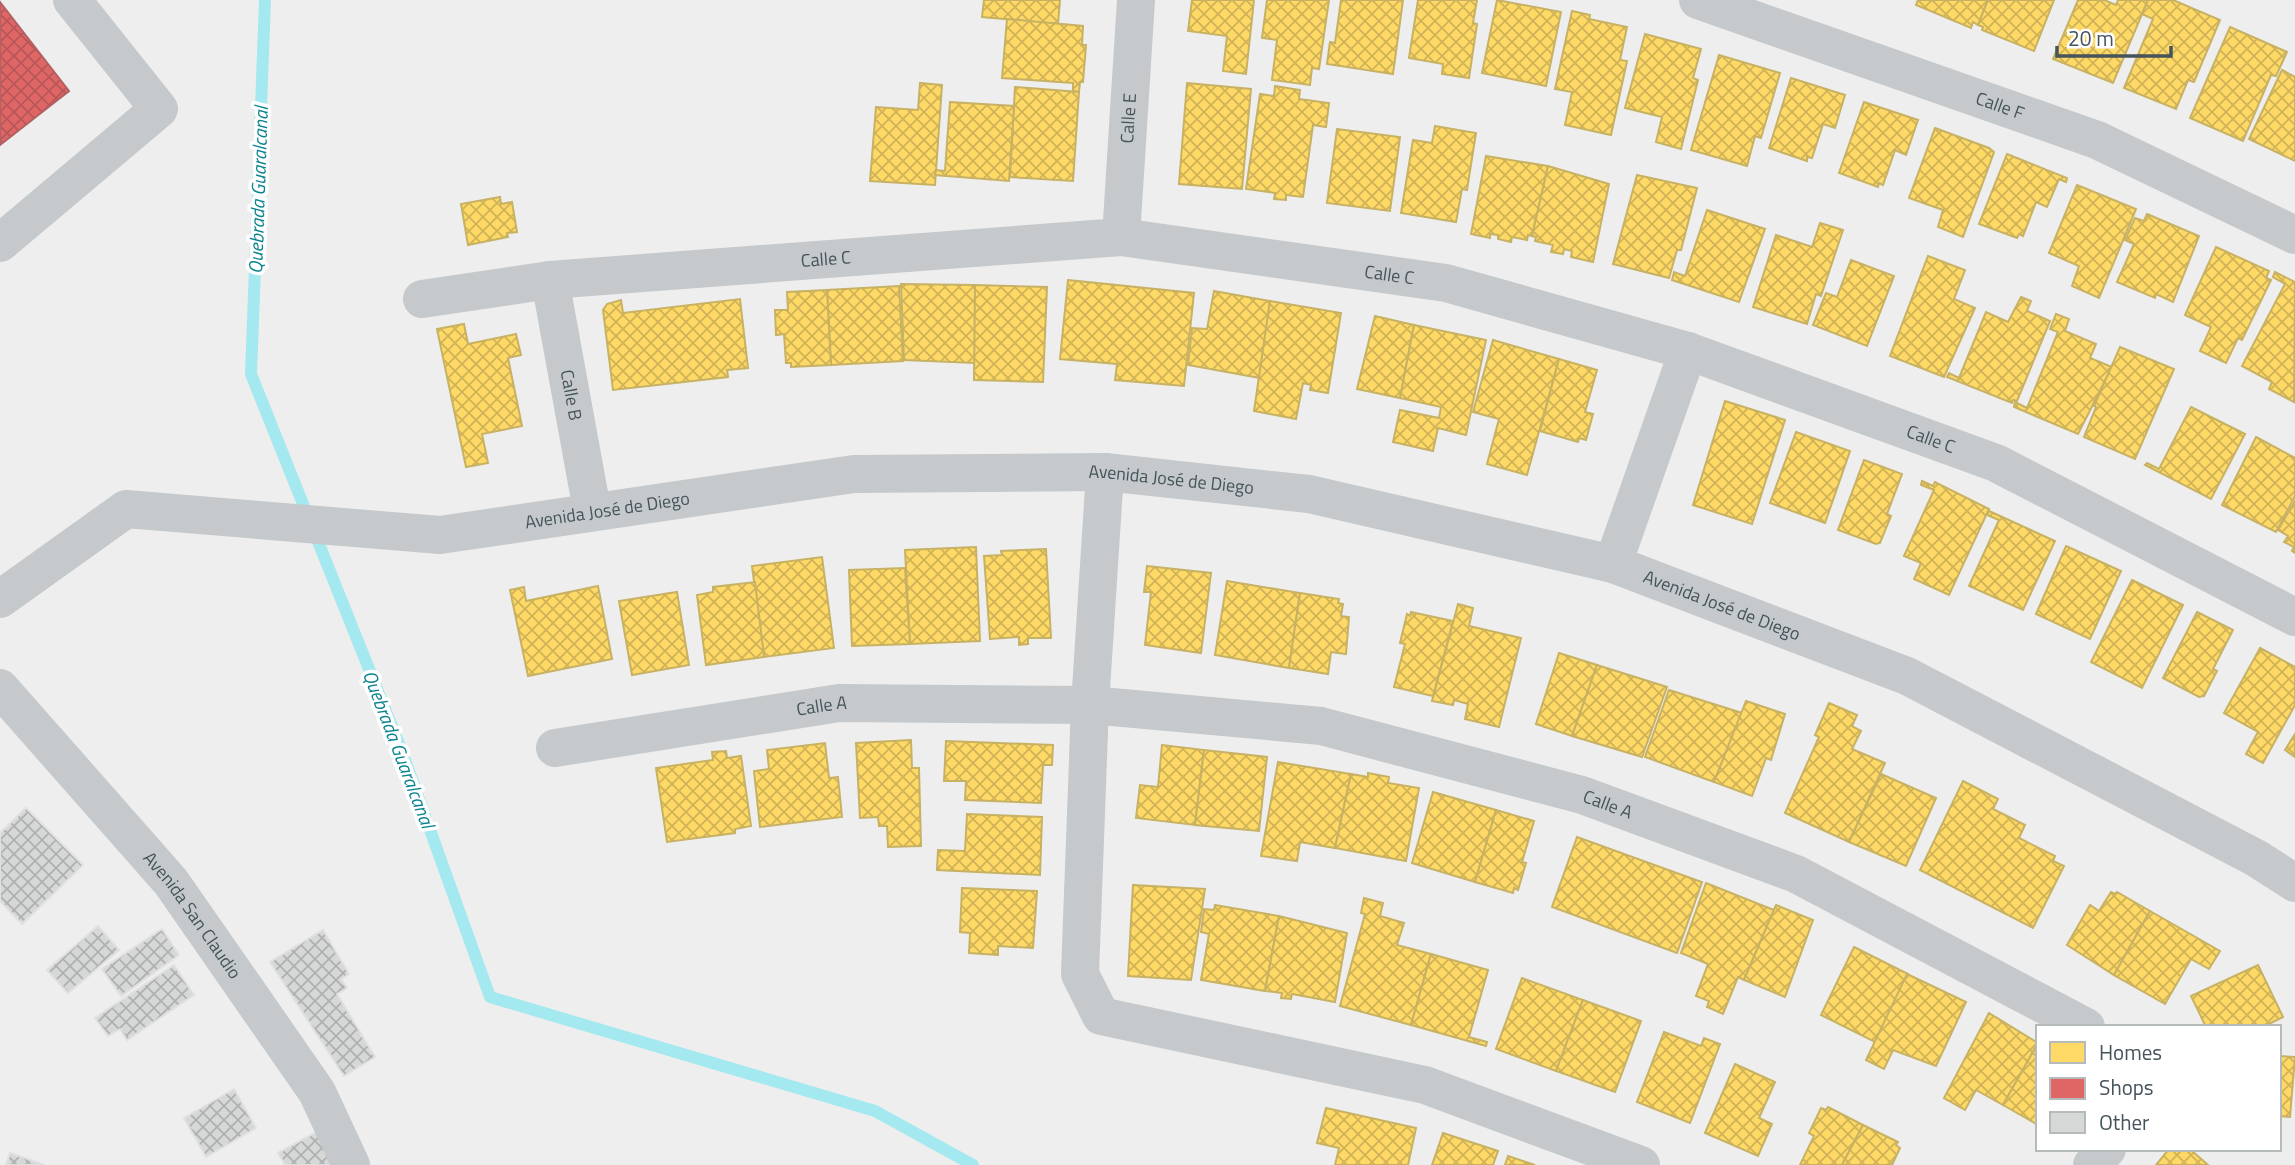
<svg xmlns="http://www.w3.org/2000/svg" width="2295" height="1165" viewBox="0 0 2295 1165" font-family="'Titillium Web',sans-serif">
  <defs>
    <pattern id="homes-cross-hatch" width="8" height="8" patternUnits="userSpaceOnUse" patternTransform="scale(1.75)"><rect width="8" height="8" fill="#ffd966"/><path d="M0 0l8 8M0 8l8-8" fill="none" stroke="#d0b357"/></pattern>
    <pattern id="shops-cross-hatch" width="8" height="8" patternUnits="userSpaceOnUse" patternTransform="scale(1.75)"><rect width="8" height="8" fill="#e06666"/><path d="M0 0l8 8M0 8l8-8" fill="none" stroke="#b75757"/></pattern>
    <pattern id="building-cross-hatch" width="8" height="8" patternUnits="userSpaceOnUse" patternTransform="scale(1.75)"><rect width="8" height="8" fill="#d6d7d7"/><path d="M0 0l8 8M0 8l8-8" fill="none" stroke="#afb1b1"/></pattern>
  </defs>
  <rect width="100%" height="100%" fill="#efeeee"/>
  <g fill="url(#homes-cross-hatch)" stroke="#c7b163" stroke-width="2">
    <polygon points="984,0 1060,0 1058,24 982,17"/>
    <polygon points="1192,0 1254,0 1246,74 1223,71 1227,36 1188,31"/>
    <polygon points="1267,0 1329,0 1319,69 1312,68 1310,85 1272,80 1277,40 1262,38"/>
    <polygon points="1341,0 1403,0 1393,74 1327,64 1330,42 1335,43"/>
    <polygon points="1418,0 1477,0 1473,23 1477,24 1469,78 1442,74 1443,64 1409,58"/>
    <polygon points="1497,0 1561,12 1546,86 1482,73"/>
    <polygon points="1918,0 1988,0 1978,25 1973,22 1971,28 1916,5"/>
    <polygon points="1988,0 2054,0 2034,51 1982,30 1983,27 1978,25"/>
    <polygon points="2078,0 2104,0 2116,5 2118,0 2148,0 2113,83 2053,59"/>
    <polygon points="2148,0 2173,0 2220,20 2194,82 2188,80 2176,109 2124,88 2153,19 2142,14"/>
    <polygon points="1572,11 1590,15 1589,19 1627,27 1620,60 1627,61 1611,135 1565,125 1572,92 1555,89"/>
    <polygon points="1007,19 1083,26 1082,45 1086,45 1083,82 1080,82 1079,92 1073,91 1073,83 1002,78"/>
    <polygon points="2230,27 2287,52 2276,76 2271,75 2243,141 2190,118"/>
    <polygon points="1645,34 1701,49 1693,78 1698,80 1681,149 1656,142 1662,117 1625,108"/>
    <polygon points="1719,55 1780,73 1761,138 1755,136 1747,166 1691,150"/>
    <polygon points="2282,70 2295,77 2295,161 2249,139"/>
    <polygon points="1791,78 1845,95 1835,128 1823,124 1812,158 1807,157 1807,161 1769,148"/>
    <polygon points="920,83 942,85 935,185 870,181 876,107 918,110"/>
    <polygon points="1187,83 1251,89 1242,189 1179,184"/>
    <polygon points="1275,86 1300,90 1299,99 1329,103 1326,127 1313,125 1303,197 1286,195 1286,200 1274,199 1275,193 1246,189 1260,94 1274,96"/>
    <polygon points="1015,87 1079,92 1073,181 1010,177"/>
    <polygon points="950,102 1014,106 1009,181 935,175 936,170 945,171"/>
    <polygon points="1864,102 1918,120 1906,155 1895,150 1883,185 1879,183 1878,187 1839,173"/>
    <polygon points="1435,126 1476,133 1467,190 1462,189 1456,222 1401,213 1413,140 1432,143"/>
    <polygon points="1935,128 1989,148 1994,152 1963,237 1938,227 1943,210 1909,198"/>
    <polygon points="1337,129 1400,137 1390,211 1327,203"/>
    <polygon points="2007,154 2067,178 2066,182 2059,179 2047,207 2036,202 2023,236 2019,234 2017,238 1979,224"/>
    <polygon points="1486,156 1548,166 1532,236 1528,235 1527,240 1512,237 1511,242 1498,239 1498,235 1490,234 1490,238 1471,234"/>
    <polygon points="1548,166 1609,184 1593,262 1571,257 1572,251 1564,249 1563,254 1551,252 1553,245 1535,241 1536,237 1532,236"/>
    <polygon points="1637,175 1697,188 1681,250 1677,250 1669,278 1613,264"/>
    <polygon points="2077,185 2136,209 2099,298 2072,286 2079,266 2049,253"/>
    <polygon points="500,197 501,204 512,202 517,232 507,233 508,237 468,245 461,204"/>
    <polygon points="1707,210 1765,229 1739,302 1672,280 1674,272 1685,276"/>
    <polygon points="2147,214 2199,236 2173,302 2156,294 2155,298 2117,282 2134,244 2125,240 2135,218 2144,221"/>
    <polygon points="1820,223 1843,230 1821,296 1816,294 1807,324 1753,307 1776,235 1812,247"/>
    <polygon points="2216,247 2269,271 2266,278 2271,280 2242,340 2238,338 2226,363 2200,351 2211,327 2185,315"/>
    <polygon points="1928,256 1965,270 1954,299 1975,308 1944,377 1890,356"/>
    <polygon points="1851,260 1894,276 1867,346 1813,325 1826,293 1837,297"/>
    <polygon points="2275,272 2295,282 2294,402 2269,389 2272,382 2242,366 2285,284 2273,277"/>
    <polygon points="1068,280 1194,293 1184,386 1115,380 1117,364 1060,359"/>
    <polygon points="901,284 975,285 975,363 904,360"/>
    <polygon points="975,285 1047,287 1043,382 974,380"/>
    <polygon points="899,286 903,361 831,365 827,290"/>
    <polygon points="827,290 831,365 791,367 791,363 786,363 784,334 776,335 775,310 788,310 787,292"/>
    <polygon points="1214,291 1270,301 1260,378 1188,365 1192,328 1207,329"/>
    <polygon points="2021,297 2031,301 2027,311 2050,321 2017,401 2013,400 2012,403 1947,377 1949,373 1959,378 1986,312 2008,322"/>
    <polygon points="740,299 748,368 727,370 728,377 613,390 603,310 607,304 621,300 623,313"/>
    <polygon points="1270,301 1341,313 1328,393 1310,390 1311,385 1303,383 1296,419 1254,411"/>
    <polygon points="2056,314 2069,319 2065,331 2096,344 2090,358 2112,367 2078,434 2014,407 2015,402 2027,408 2058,332 2050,329"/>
    <polygon points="1375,316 1414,325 1400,398 1357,389"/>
    <polygon points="464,324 468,344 516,334 521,355 508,358 522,426 482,434 488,463 466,467 437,329"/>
    <polygon points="1414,325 1486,340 1466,435 1438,428 1433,451 1393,442 1400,410 1439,418 1441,407 1400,398"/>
    <polygon points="1493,340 1559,359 1527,475 1487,464 1499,419 1473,412"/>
    <polygon points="2120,347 2174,369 2135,459 2084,437 2096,407 2094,406"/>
    <polygon points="1559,359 1597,370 1585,412 1593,414 1586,440 1579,438 1578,442 1540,431"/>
    <polygon points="1725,401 1785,420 1752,524 1693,505"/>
    <polygon points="2191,407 2245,434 2211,499 2145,465 2147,463 2159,469"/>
    <polygon points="1796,432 1850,451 1825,523 1770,503"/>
    <polygon points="2256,437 2295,458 2295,496 2276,532 2222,505"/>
    <polygon points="1864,460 1902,474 1887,514 1891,516 1880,543 1876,544 1838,530"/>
    <polygon points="1922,481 1933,486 1935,482 1989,509 1949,595 1914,579 1921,563 1904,556 1934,490 1921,485"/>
    <polygon points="2295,501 2295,553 2292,551 2294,547 2284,542 2288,536 2278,530"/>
    <polygon points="1989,511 2055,541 2023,610 1969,586 1999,520 1987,515"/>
    <polygon points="2066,546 2121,571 2090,639 2036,614"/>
    <polygon points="976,547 980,641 910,644 905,550"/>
    <polygon points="1046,549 1051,638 1028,638 1028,644 1019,645 1019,637 990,639 984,556 1002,555 1001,551"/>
    <polygon points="822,557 834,648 764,657 752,566"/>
    <polygon points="1147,566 1211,573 1201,653 1145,645 1151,592 1144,592"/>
    <polygon points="905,568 910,644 852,646 849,570"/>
    <polygon points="2132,580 2183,605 2142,688 2091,662"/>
    <polygon points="1227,581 1300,593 1289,668 1215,655"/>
    <polygon points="755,582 764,657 706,665 697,595 713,592 713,587"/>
    <polygon points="598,586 612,659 528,676 510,590 524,587 526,601"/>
    <polygon points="677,592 689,665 632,675 619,601"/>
    <polygon points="1300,593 1339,599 1338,603 1343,604 1341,616 1349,617 1346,654 1331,652 1328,674 1289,668"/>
    <polygon points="1458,604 1473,608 1469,626 1521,638 1499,727 1465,719 1468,704 1454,700 1453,705 1432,701"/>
    <polygon points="1411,612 1453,621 1433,696 1394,687 1405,644 1400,643 1407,614 1410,616"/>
    <polygon points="2197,612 2233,630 2213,669 2217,671 2204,696 2199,697 2163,678"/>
    <polygon points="2260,648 2295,667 2295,705 2263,763 2246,754 2258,732 2224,713"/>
    <polygon points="1559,653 1597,665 1572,736 1536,724"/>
    <polygon points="1597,665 1667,687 1642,757 1572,736"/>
    <polygon points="1669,690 1742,713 1714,782 1645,757"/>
    <polygon points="1746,701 1785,714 1771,760 1766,758 1752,796 1714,782"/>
    <polygon points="1829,703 1857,715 1852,726 1861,731 1852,749 1885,763 1849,842 1785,813 1819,737 1815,735"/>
    <polygon points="2295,734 2295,757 2285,750"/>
    <polygon points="911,740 912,768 919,768 921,846 888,847 887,826 879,826 878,817 860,818 856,743"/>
    <polygon points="946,741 1053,745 1052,765 1043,765 1041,803 965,800 966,781 944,781"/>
    <polygon points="825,743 829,778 838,777 842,817 760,827 754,771 769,769 767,750"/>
    <polygon points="1162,745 1204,750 1195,825 1136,818 1140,785 1158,787"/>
    <polygon points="1204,750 1267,757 1259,831 1195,825"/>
    <polygon points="726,751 727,758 741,756 751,826 735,829 735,833 667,842 656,768 713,760 712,752"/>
    <polygon points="1278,762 1351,774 1335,848 1300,842 1297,861 1261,856"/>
    <polygon points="1368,773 1389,777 1388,783 1419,788 1406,861 1335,848 1351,774 1368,777"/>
    <polygon points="1881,774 1936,798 1906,866 1849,842"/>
    <polygon points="1963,781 1998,799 1993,809 2025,825 2019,838 2055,856 2053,861 2064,866 2033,928 1920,870"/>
    <polygon points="1433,792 1496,810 1475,882 1412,863"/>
    <polygon points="1496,810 1534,821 1522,862 1526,863 1518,890 1514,888 1513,893 1475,882"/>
    <polygon points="967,814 1042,817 1040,875 937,870 938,850 965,851"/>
    <polygon points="1577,837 1702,882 1677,953 1552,907"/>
    <polygon points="1706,883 1774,910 1744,980 1738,977 1723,1014 1707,1007 1709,1001 1696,996 1708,964 1681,953"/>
    <polygon points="1133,885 1205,889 1191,980 1128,976"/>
    <polygon points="962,888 1037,891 1033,948 998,946 998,955 969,953 970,933 960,932"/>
    <polygon points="2111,892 2115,894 2117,892 2150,911 2114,975 2067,945 2090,905 2099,911"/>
    <polygon points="1364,898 1383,903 1380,916 1404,923 1397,945 1431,954 1411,1025 1340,1006 1365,914 1361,913"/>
    <polygon points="1215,905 1279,916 1265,991 1201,980 1209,934 1201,932 1204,909 1214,910"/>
    <polygon points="1776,905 1813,920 1785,997 1744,980"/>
    <polygon points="2150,911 2220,951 2209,969 2191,959 2165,1004 2114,975"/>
    <polygon points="1279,916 1347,933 1335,1002 1292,994 1291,999 1281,998 1282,993 1265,991"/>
    <polygon points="1854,947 1908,974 1875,1042 1821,1015"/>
    <polygon points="1431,954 1488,970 1469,1037 1487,1042 1486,1046 1411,1025"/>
    <polygon points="2258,965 2283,1017 2263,1027 2206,1027 2191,996"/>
    <polygon points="1907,974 1966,1002 1936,1066 1893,1050 1884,1069 1866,1060"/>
    <polygon points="1522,978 1583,1000 1556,1071 1496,1049"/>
    <polygon points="1583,1000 1641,1021 1615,1092 1556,1071"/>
    <polygon points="1989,1013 2038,1043 2003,1105 1976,1090 1965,1110 1944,1098"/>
    <polygon points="1664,1032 1701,1046 1704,1038 1720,1044 1690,1123 1637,1102"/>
    <polygon points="2038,1043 2038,1125 2003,1105"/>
    <polygon points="2279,1056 2295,1057 2290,1117 2279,1116"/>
    <polygon points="1735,1064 1775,1082 1759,1118 1772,1124 1758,1156 1705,1133"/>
    <polygon points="1828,1107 1863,1125 1842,1165 1800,1165 1814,1136 1809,1133 1821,1108 1826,1110"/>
    <polygon points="1326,1108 1416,1128 1408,1165 1335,1165 1339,1148 1317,1143"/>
    <polygon points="1863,1125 1898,1142 1896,1145 1900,1148 1892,1165 1842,1165"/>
    <polygon points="1443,1133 1498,1151 1493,1165 1432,1165"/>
    <polygon points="2169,1149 2190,1149 2208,1165 2156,1165"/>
    <polygon points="1508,1156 1535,1165 1505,1165"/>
  </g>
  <polygon fill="url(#shops-cross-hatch)" stroke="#b26163" stroke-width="2" points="0,2 69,91 0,145"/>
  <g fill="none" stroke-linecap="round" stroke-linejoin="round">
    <polyline stroke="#a4e9ef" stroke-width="12" points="265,0 251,374 401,749 490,997 875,1111 973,1165"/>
  </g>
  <g fill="url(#building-cross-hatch)" stroke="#e0e0e1" stroke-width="2">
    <polygon points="26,808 83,865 22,924 0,901 0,833"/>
    <polygon points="98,926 119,950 68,993 47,970"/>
    <polygon points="162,929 179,955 121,996 102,969"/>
    <polygon points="323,930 349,974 341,979 347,988 337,994 375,1057 344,1076 270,962"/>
    <polygon points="174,965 194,995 127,1040 120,1029 108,1036 95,1018"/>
    <polygon points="234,1089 256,1128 206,1157 184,1118"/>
    <polygon points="316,1132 335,1165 285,1165 278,1153"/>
    <polygon points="10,1153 45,1165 6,1165"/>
  </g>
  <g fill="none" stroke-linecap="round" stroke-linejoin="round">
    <g stroke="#c5c9cb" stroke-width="38">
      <path id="s1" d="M1698 0 2097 140 2295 235"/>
      <path id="s2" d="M1121 237 1136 0"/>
      <polyline points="0,243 159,109 72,0"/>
      <path id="s3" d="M550 280 592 510"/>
      <path id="s4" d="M422 299 550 280 1121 237 1446 283 1688 351 1996 463 2295 617"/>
      <polyline points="1105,472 1090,705 1080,974 1101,1016 1425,1085 1641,1165"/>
      <polyline points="1613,564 1688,351"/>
      <path id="s5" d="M0 599 126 509 440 535 854 474 1105 472 1309 494 1613 564 1907 676 2256 858 2295 883"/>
      <path id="s6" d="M0 688 171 882 317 1092 351 1165"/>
      <path id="s7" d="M555 748 839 703 1090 705 1321 726 1582 795 1796 874 2086 1027"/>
      <polyline points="2092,1165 2107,1149"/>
    </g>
  </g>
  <g text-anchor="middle" stroke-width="7" stroke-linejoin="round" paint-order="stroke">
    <g font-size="18" fill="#45545b" stroke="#fff">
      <text dy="6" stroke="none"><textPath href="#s1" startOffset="320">Calle F</textPath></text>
      <text dy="6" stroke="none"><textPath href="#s2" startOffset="119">Calle E</textPath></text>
      <text dy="6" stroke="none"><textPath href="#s4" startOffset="406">Calle C</textPath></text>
      <text dy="6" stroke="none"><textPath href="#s4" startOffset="973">Calle C</textPath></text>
      <text dy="6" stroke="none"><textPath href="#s3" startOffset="117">Calle B</textPath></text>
      <text dy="6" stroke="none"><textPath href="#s4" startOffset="1540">Calle C</textPath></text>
      <text dy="6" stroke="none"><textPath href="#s5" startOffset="1206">Avenida José de Diego</textPath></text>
      <text dy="6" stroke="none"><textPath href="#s5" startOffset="639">Avenida José de Diego</textPath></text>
      <text dy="6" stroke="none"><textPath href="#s5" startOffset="1773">Avenida José de Diego</textPath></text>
      <text dy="6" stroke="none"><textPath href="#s7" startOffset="270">Calle A</textPath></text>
      <text dy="6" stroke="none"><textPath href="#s7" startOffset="1068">Calle A</textPath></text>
      <text dy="6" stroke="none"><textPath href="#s6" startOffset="298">Avenida San Claudio</textPath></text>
    </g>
    <g font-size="19" font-style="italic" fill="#08838e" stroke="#fff">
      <text transform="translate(258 190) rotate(-88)" y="7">Quebrada Guaralcanal</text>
      <text transform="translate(399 749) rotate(69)" y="7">Quebrada Guaralcanal</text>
    </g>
  </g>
  <rect x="2036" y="1025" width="245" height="126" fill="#ffffff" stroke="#b5bbbd" stroke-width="2"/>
  <rect x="2050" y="1042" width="35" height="21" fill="#ffd966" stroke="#b5bbbd" stroke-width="2"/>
  <text x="2099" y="1060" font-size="21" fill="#45545b">Homes</text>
  <rect x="2050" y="1078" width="35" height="21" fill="#e06666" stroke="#b5bbbd" stroke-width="2"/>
  <text x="2099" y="1095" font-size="21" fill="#45545b">Shops</text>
  <rect x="2050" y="1112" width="35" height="21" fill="#d6d7d7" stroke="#b5bbbd" stroke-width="2"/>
  <text x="2099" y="1130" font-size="21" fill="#45545b">Other</text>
  <path d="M2057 46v10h114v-10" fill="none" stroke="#45545b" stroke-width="3.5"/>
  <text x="2068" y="46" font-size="21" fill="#45545b" stroke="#ffffff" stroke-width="5" paint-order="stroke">20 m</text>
</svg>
